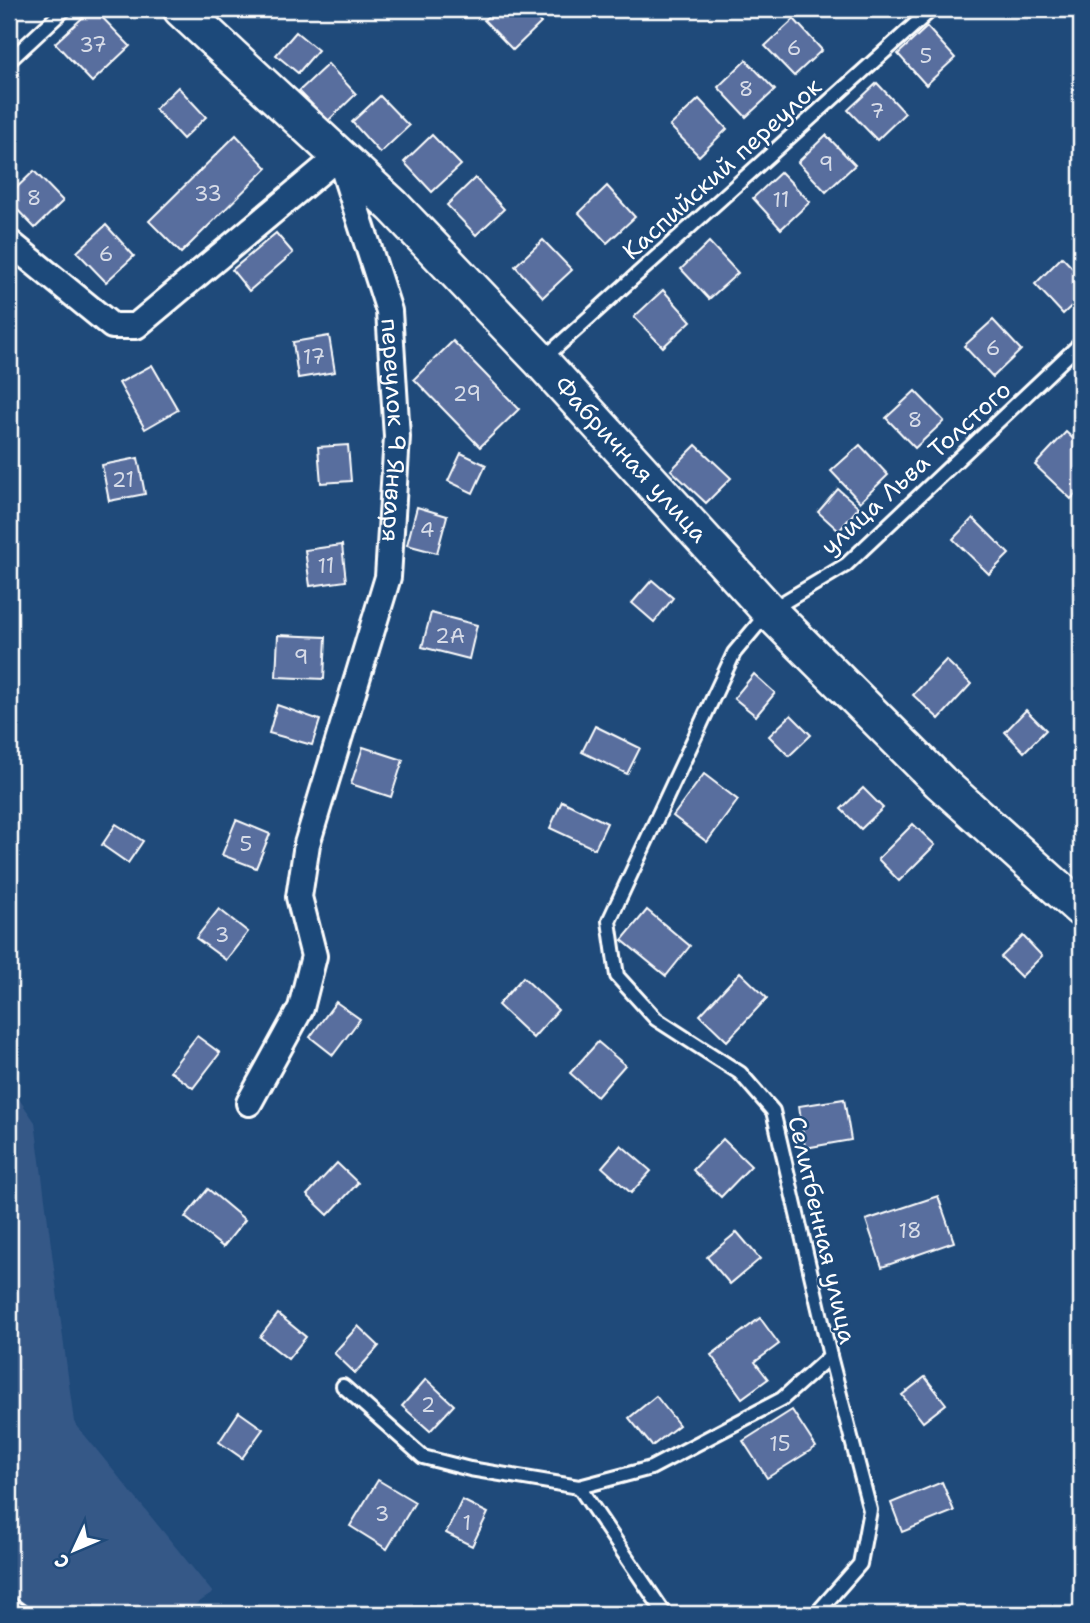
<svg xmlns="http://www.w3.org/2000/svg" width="1090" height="1623" viewBox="0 0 1090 1623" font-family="'Shantell Sans',sans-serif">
  <rect width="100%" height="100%" fill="#1f4a7a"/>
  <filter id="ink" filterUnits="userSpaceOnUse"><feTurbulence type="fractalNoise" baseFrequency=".0143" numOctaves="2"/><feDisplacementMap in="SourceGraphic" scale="14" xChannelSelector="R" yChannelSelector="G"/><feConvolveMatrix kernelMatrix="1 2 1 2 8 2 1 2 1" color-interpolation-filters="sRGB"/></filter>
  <g filter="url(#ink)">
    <polygon fill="#345887" points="9,1085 35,1122 74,1422 213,1593 181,1614 9,1614"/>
    <g fill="#596e9e" stroke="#fff" stroke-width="2">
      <polygon points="92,9 94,9 130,46 92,82 55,43"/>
      <polygon points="495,9 527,9 541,23 513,50 484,20"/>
      <polygon points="794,19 822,50 794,76 765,46"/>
      <polygon points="927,27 955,58 926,85 898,54"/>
      <polygon points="296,32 318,50 298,73 276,55"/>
      <polygon points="746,60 775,90 746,117 718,87"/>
      <polygon points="328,64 356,94 328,121 299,91"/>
      <polygon points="877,83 905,113 877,140 848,110"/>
      <polygon points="178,87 206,117 183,139 155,109"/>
      <polygon points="380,96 409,126 380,153 352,122"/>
      <polygon points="699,99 727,129 699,156 670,126"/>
      <polygon points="236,135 267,168 181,253 149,221"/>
      <polygon points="432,135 461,165 432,192 404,162"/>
      <polygon points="826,135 855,165 826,192 798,162"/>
      <polygon points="34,171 63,201 35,228 9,201 9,195"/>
      <polygon points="781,172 810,202 781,229 753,198"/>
      <polygon points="475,178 504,209 476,235 447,205"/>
      <polygon points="607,186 635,217 607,243 579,213"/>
      <polygon points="106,225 134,256 106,282 77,252"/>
      <polygon points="276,233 293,253 249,291 232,270"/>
      <polygon points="543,240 572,270 543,297 515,266"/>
      <polygon points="709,242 738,273 709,299 681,269"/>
      <polygon points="1062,257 1081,277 1081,297 1063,314 1035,284"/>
      <polygon points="663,290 691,321 663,347 634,317"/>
      <polygon points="993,320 1021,350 993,377 964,346"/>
      <polygon points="329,336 335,372 298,378 293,342"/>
      <polygon points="453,341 519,409 480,447 414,379"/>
      <polygon points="152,365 178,410 145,429 119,383"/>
      <polygon points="915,391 944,421 915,448 886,418"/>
      <polygon points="1066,432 1081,446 1081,488 1071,499 1035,465"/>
      <polygon points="348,445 351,481 321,483 318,447"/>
      <polygon points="696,445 731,478 706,503 671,470"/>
      <polygon points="860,445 888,475 860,502 831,471"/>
      <polygon points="461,453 486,465 473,493 448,481"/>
      <polygon points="138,458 145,494 109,501 102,465"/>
      <polygon points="838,489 859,507 839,531 818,512"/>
      <polygon points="417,507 447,516 437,553 407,545"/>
      <polygon points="973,518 1009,554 989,574 953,539"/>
      <polygon points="342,545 346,581 310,586 305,550"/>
      <polygon points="652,580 673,598 654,622 632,603"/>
      <polygon points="431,613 477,625 469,659 422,647"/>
      <polygon points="278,635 326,637 324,679 276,677"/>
      <polygon points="946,660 971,684 939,719 913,695"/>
      <polygon points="754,674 775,693 756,716 734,698"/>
      <polygon points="277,705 320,720 312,745 269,733"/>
      <polygon points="1026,710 1046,730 1024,752 1005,732"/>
      <polygon points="791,715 811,735 789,756 769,736"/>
      <polygon points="595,726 640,748 627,774 582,752"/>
      <polygon points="363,747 403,760 391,797 351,784"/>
      <polygon points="704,774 738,800 707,842 673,816"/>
      <polygon points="863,788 883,808 861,829 841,809"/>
      <polygon points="562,801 607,823 595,849 550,828"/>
      <polygon points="236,820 270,834 256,868 222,855"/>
      <polygon points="116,824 143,841 128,863 102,845"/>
      <polygon points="913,824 935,845 899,881 878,859"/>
      <polygon points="219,909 248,932 226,960 196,938"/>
      <polygon points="647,910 690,946 666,976 622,940"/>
      <polygon points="1023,936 1042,956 1021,977 1001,957"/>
      <polygon points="740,972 767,998 727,1041 700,1015"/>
      <polygon points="523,977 558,1010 533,1038 498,1005"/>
      <polygon points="336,1002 360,1019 333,1055 310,1037"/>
      <polygon points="197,1036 220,1053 193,1088 170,1071"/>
      <polygon points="598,1042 625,1065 597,1097 570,1073"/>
      <polygon points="844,1099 851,1140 805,1148 799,1106"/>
      <polygon points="723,1139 751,1166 721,1197 693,1170"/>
      <polygon points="621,1145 651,1171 631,1193 602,1167"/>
      <polygon points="337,1163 358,1183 328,1215 307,1195"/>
      <polygon points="208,1189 245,1220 223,1247 185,1217"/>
      <polygon points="938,1196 954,1242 882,1267 866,1220"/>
      <polygon points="737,1232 760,1259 730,1284 707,1257"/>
      <polygon points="278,1314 306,1337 288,1359 260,1337"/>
      <polygon points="760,1318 779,1344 755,1362 768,1379 742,1398 711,1355"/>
      <polygon points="358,1326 379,1346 355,1373 334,1353"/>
      <polygon points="925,1377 946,1404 923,1422 902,1395"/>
      <polygon points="426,1379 454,1405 430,1431 402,1406"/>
      <polygon points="656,1396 679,1425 652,1446 629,1418"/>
      <polygon points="792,1410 816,1447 767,1478 743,1441"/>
      <polygon points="239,1412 263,1429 242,1458 219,1442"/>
      <polygon points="378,1480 415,1502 387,1549 350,1526"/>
      <polygon points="942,1482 954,1511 902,1532 891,1503"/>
      <polygon points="462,1500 488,1513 472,1546 446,1533"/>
    </g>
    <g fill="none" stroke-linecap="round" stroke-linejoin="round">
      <g stroke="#fff" stroke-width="18">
        <g id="lane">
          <polyline points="9,61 65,9"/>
          <polyline points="542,360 932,9"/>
          <polyline points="343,1386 423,1457 470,1469 579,1487 651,1468 782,1399 830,1356"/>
          <polyline points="579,1487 665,1614"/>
          <polyline points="9,1603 24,1614"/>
          <polyline points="816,1614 860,1564 870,1510 830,1356 773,1111 740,1073 656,1019 617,976 609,921 734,653 769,611 846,565 1081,343"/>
        </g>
      </g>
      <g stroke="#fff" stroke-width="30">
        <g id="street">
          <path id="s1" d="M9 242 112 326H136L339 156 389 311 397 437 388 577 307 844 299 897 314 956 301 1008 249 1103"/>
        </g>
      </g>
      <g stroke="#fff" stroke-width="40">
        <g id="secondary">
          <path id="s2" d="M181 9 393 206 541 361 769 611 940 782 1081 909"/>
        </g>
      </g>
      <use href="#lane" stroke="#1f4a7a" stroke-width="12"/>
      <use href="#street" stroke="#1f4a7a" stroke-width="24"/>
      <use href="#secondary" stroke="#1f4a7a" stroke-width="35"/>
    </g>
  </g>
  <g text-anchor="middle" stroke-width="5" stroke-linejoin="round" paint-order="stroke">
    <g font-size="21" fill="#d6dbe7">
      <text x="93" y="52">37</text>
      <text x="794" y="55">6</text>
      <text x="926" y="63">5</text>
      <text x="746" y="96">8</text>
      <text x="877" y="118">7</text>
      <text x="826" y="171">9</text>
      <text x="208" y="201">33</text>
      <text x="34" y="205">8</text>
      <text x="781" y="207">11</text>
      <text x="106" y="261">6</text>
      <text x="993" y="355">6</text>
      <text x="314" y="364">17</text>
      <text x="467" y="401">29</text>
      <text x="915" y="427">8</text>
      <text x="123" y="487">21</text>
      <text x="427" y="537">4</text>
      <text x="326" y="573">11</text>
      <text x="450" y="643">2А</text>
      <text x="301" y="664">9</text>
      <text x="246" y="851">5</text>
      <text x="222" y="942">3</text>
      <text x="910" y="1238">18</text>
      <text x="428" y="1412">2</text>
      <text x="780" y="1451">15</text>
      <text x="382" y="1521">3</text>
      <text x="467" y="1530">1</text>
    </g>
    <g font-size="24" fill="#fff" stroke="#1f4a7a">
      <text transform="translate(722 169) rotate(-42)" y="8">Каспийский переулок</text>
      <text dy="8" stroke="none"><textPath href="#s1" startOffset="704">переулок 9 Января</textPath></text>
      <text dy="8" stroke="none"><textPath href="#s2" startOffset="637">Фабричная улица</textPath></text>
      <text transform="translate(916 468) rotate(-42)" y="8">улица Льва Толстого</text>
      <text transform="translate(822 1230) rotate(77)" y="8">Селитбенная улица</text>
    </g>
  </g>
  <rect width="1090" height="1623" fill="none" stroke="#1f4a7a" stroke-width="35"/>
  <rect x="18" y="18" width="1055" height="1588" fill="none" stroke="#fff" stroke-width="2.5" filter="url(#ink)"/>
  <g transform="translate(74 1550) rotate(226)" stroke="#1f4a7a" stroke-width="5" paint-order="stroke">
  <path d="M0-5L12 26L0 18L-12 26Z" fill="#ffffff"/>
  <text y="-10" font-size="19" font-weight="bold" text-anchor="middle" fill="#ffffff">С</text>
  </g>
</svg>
